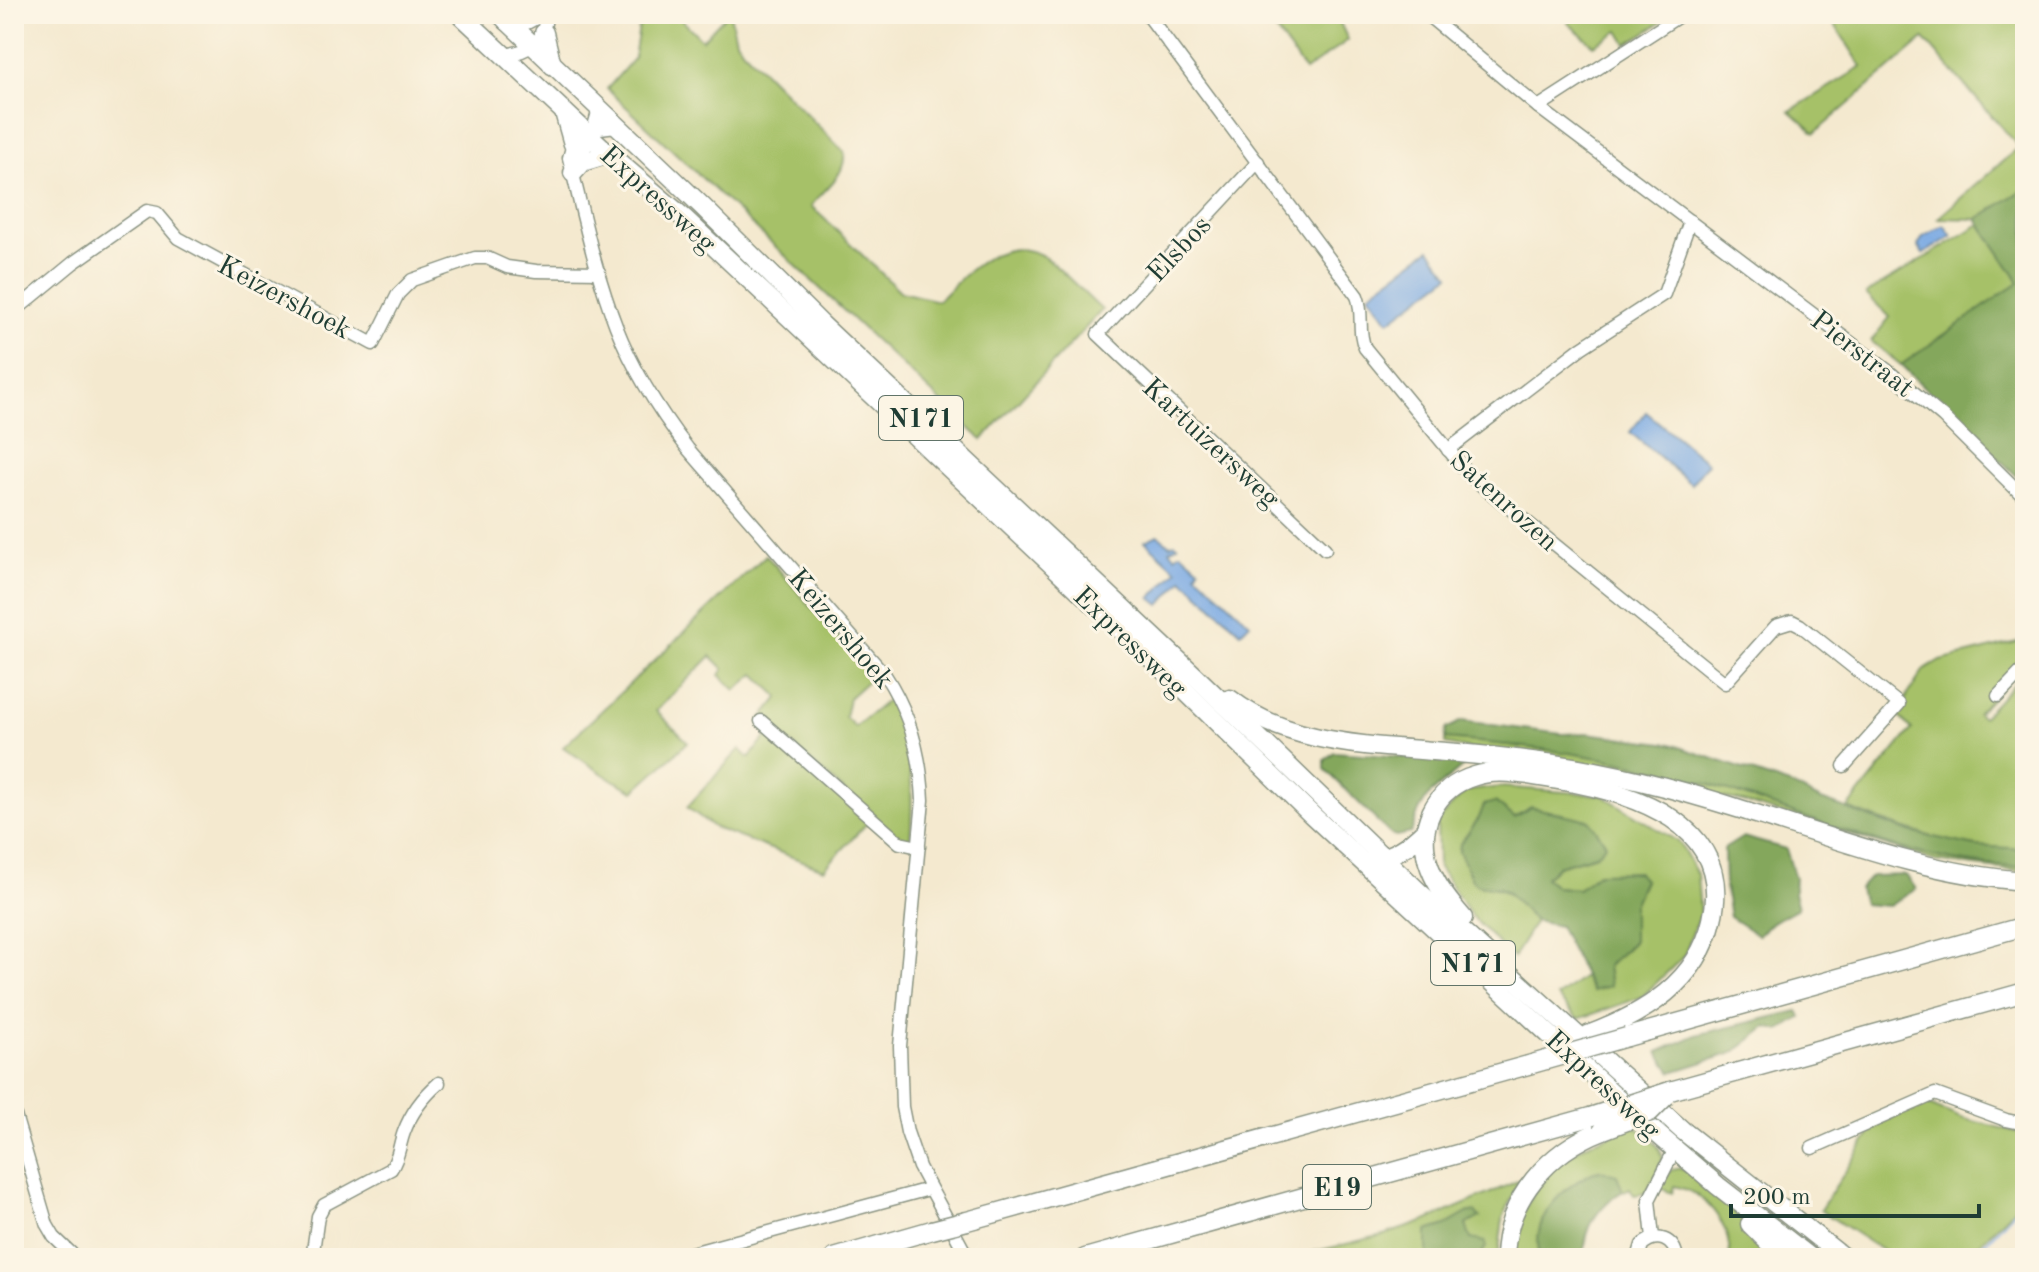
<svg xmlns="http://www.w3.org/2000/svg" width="2039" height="1272" viewBox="0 0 2039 1272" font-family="'Old Standard TT',serif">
  <rect width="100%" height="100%" fill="#fcf5e5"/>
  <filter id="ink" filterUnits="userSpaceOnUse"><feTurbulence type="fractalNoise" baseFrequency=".0125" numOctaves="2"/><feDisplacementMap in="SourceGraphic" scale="16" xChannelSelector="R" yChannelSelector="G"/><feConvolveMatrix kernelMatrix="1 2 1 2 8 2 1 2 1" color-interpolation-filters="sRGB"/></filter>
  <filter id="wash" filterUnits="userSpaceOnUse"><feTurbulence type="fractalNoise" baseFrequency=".006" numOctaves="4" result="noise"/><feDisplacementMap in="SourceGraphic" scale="32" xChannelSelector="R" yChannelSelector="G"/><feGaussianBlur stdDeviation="1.8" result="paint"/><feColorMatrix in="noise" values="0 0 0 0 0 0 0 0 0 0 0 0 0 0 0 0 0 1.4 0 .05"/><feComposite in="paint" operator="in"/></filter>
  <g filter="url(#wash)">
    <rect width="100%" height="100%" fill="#f4e9cf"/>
    <g fill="#a6c168" stroke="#627f4e" stroke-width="2">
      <path d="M641 14H676L702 40 727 14H730L736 40 743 50 844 152C847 175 824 189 811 206L901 292 938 301C964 275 999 234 1041 255 1055 262 1088 298 1102 310L982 440 607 89 634 58Z"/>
      <polygon points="1264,14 1336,14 1348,40 1305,71"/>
      <polygon points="1575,14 1674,14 1627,44 1619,31 1594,45 1568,23"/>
      <polygon points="1828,14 2025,14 2025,189 1977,219 1938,218 2019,147 1924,39 1815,133 1790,111 1862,67"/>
      <polygon points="1980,224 2020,282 1901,365 1871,341 1890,317 1866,294"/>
      <path d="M766 555 872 677 849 698 845 717 855 727 889 699C912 750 914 787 910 842L888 830 762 718 779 697 755 674 736 690 720 675 724 669 711 656 656 711 688 742 634 791 609 778 563 747Z"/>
      <path d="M2025 640V663L1977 714 1982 718 2025 671V849C1963 851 1904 830 1848 808L1912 729 1896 714 1923 671 1940 661Z"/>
      <polygon points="769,734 869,821 824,869 715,828 687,807 740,749 749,758"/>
      <path d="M1445 739C1528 746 1611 755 1691 779 1800 811 1910 866 2025 867V872L1935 861 1743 802 1445 744Z"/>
      <path d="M1502 787 1602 795 1680 843 1697 874 1700 913 1684 956 1642 997 1578 1019 1557 997 1584 977 1592 991 1607 967 1633 942V905L1644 881 1598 873 1578 889 1557 887 1545 878 1558 866 1596 855 1514 817 1495 802 1484 805 1479 818 1460 844 1478 885C1508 886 1516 902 1535 921L1513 958 1472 917 1438 866 1437 821 1466 791Z"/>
      <polygon points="1919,1104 1927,1104 1961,1118 2025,1134 2025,1197 1966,1258 1894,1258 1820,1210 1876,1125"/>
      <path d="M1635 1126C1647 1136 1661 1144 1663 1159L1647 1193 1634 1195 1630 1188C1600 1200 1584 1226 1584 1258H1515C1512 1209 1550 1161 1594 1141 1607 1136 1622 1131 1635 1126Z"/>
      <path d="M1681 1168C1701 1175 1762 1240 1779 1258H1730C1730 1224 1707 1193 1674 1186L1672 1193 1662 1189 1660 1184 1671 1170Z"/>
      <polygon points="1520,1180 1503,1218 1498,1258 1289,1258 1387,1234 1426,1221"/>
    </g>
    <g fill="#84a75c" stroke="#527248" stroke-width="2">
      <polygon points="2025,189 2025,484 1901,365 2019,282 1977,219"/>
      <path d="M1462 721 1562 734 1587 733 1671 744 1795 787 1821 800 1910 832 1976 846 2025 849V867C1909 866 1800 811 1691 779 1611 756 1528 746 1445 739L1446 729Z"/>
      <polygon points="1334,752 1461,761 1464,765 1428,796 1418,813 1411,833 1396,836 1390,834 1325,769 1325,760"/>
      <polygon points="1495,802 1514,817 1531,807 1589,820 1606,844 1596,855 1558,866 1545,878 1557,887 1578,889 1598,873 1638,872 1644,880 1633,905 1633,942 1607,966 1610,986 1592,991 1559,926 1535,921 1507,892 1499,888 1478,885 1472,880 1459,851 1460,844 1479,818 1484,805"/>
      <polygon points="1743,837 1786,849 1795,878 1794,893 1798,908 1772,922 1758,935 1730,917 1725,887 1724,849"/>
      <polygon points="1906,875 1916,889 1889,906 1863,904 1859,889 1871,876"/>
      <polygon points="1798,1011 1802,1017 1780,1031 1767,1027 1733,1053 1672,1072 1658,1052 1696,1035"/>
      <path d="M1598 1170 1617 1175 1623 1191C1597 1206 1584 1228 1584 1258H1539C1539 1250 1537 1240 1539 1232 1544 1203 1573 1181 1598 1170Z"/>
      <polygon points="1469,1212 1475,1212 1480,1217 1466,1225 1471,1239 1485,1242 1486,1247 1480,1256 1431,1258 1427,1254 1427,1231 1446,1225"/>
    </g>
    <g fill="#78a8e3" stroke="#4c728c" stroke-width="2">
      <polygon points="1944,225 1952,236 1923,254 1918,246 1923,237"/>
      <polygon points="1430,249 1450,275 1389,321 1369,294"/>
      <polygon points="1646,412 1708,463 1691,484 1630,432"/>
      <polygon points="1158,535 1170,545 1175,543 1178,545 1170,550 1175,556 1181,552 1199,568 1196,573 1250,623 1241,632 1183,579 1160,605 1151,598 1177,570 1145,541"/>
    </g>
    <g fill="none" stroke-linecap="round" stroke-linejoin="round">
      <polyline stroke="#78a8e3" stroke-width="2" points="1971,1258 2025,1200"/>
    </g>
  </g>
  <g filter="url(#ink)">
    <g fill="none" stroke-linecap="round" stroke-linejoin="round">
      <g stroke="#8a9382" stroke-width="15">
        <g id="minor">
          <path d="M1147 14 1357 296C1364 313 1357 331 1365 348L1470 476 1725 683 1776 626 1792 621 1800 625 1899 704 1844 766"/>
          <polyline points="1426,14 1538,107 1887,370 1943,417 2025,498"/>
          <path d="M503 55C530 52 545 42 546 14"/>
          <polyline points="1538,107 1682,14"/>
          <path d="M616 126 584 130 573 144 569 158C583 214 595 272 616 326 633 370 659 411 688 449L885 675C910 713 921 755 923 800L900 1046 902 1107 907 1132 919 1167 968 1258"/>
          <polyline points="1258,162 1098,334 1325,549"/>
          <polyline points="575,166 591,137 599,109"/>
          <polyline points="22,305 73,263 147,211 157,213 178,238 373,344 398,294 412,280 475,258 487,258 507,267 536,271 599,272"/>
          <polyline points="1448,450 1581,348 1664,294 1690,221"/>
          <polyline points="1998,696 2025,668"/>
          <polyline points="761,721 900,843 919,847"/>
          <polyline points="14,1112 47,1225 54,1237 76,1258"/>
          <polyline points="1812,1148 1935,1094 2006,1120 2025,1124"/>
          <polyline points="1653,1238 1649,1200 1675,1149"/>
          <path d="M312 1258 318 1216 324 1205 391 1169C399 1158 399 1145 404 1132 411 1113 424 1096 439 1083"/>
          <polyline points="673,1258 929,1189"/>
          <path d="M1638 1258 1642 1245C1657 1232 1674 1239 1677 1258"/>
        </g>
      </g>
      <g stroke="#8a9382" stroke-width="21">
        <g id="highway">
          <polyline points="460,14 609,154 684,218 1171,677 1311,814 1647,1125 1718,1186 1811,1258"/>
          <polyline points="500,14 703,207 822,325 1194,675 1420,893 1682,1130 1844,1258"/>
          <polyline points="507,21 526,20 537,14"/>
          <polyline points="544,33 552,65"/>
          <polyline points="564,112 573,144"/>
          <polyline points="573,173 583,162 609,154"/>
          <path d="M1230 699C1288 744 1364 745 1433 751 1473 754 1514 758 1554 764 1616 773 1677 789 1737 808 1832 837 1925 874 2025 881"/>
          <path d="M1374 859C1394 857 1411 844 1425 830"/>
          <path d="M1463 918C1450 903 1437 887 1430 868 1415 829 1434 788 1475 776 1501 768 1532 776 1559 780 1631 792 1735 823 1712 920 1698 982 1644 1014 1588 1035"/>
          <polyline points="1627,1037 2025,926"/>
          <polyline points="1670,1091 2025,992"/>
          <polyline points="967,1221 1532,1064"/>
          <polyline points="1750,1224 1784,1258"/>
          <polyline points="834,1258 932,1230"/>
          <polyline points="1085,1258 1590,1117"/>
          <path d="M1505 1258C1506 1198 1549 1151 1603 1130"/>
        </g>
      </g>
      <use href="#minor" stroke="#fff" stroke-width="12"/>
      <use href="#highway" stroke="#fff" stroke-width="18"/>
      <g stroke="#8a9382" stroke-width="21" stroke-linecap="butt">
        <g id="highway-bridge">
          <polyline points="1532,1064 1627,1037"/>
          <polyline points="1590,1117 1670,1091"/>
          <polyline points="1603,1130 1650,1112 1666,1096"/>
          <polyline points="932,1230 967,1221"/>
        </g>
      </g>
      <use href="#highway-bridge" stroke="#fff" stroke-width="18"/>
    </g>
  </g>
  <g text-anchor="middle" stroke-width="6" stroke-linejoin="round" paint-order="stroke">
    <g fill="#fcf5e5" stroke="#617469" stroke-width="2">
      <rect x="879" y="396" width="84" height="44" rx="6"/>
      <rect x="1431" y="941" width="84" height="44" rx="6"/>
      <rect x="1303" y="1165" width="68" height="44" rx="6"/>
    </g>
    <g font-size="26" font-weight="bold" fill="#1f3d34">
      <text x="921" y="427">N171</text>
      <text x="1473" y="972">N171</text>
      <text x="1337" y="1196">E19</text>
    </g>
    <g font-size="28" fill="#1f3d34" stroke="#fcf5e5">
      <text transform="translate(659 198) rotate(42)" y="10">Expressweg</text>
      <text transform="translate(1178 248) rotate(-47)" y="10">Elsbos</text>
      <text transform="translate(285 296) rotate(28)" y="10">Keizershoek</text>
      <text transform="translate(1863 353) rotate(38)" y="10">Pierstraat</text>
      <text transform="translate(1212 442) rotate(43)" y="10">Kartuizersweg</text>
      <text transform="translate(1505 500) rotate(42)" y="10">Satenrozen</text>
      <text transform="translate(842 628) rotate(50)" y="10">Keizershoek</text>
      <text transform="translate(1131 641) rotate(44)" y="10">Expressweg</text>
      <text transform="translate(1604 1084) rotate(43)" y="10">Expressweg</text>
    </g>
  </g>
  <rect width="2039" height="1272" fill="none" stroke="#fcf5e5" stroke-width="48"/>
  <path d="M1731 1204v12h248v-12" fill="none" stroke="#1f3d34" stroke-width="4"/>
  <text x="1743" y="1204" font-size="24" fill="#1f3d34" stroke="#fcf5e5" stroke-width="6" paint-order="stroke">200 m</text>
</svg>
